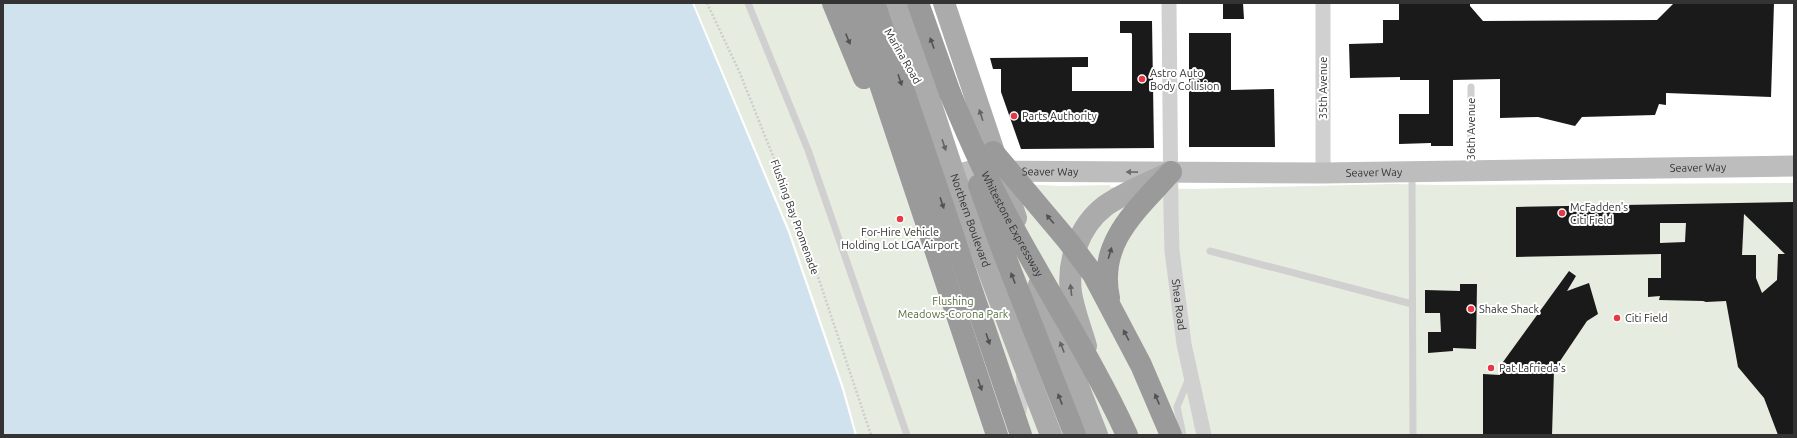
<svg xmlns="http://www.w3.org/2000/svg" width="1797" height="438" viewBox="0 0 1797 438" font-family="Ubuntu,sans-serif">
  <rect width="100%" height="100%" fill="#fff"/>
  <polygon fill="#e6ecdf" points="692,3 885,3 947,180 1061,186 1110,185 1110,187 1195,189 1392,184 1440,185 1794,183 1794,435 855,435"/>
  <polygon fill="#cfe2ee" points="3,3 692,3 788,232 842,389 855,435 3,435"/>
  <polygon fill="#fff" points="692,3 694,3 790,231 844,388 857,435 855,435 842,389 788,232"/>
  <g fill="#1a1a1a" fill-rule="evenodd">
    <polygon points="1223,3 1243,3 1244,19 1223,19"/>
    <polygon points="1399,3 1470,3 1470,6 1483,21 1657,20 1674,3 1774,3 1771,97 1666,93 1666,105 1659,104 1655,115 1582,117 1575,126 1538,117 1500,118 1500,79 1453,80 1453,146 1431,146 1431,143 1399,144 1399,114 1429,114 1429,80 1400,80 1400,77 1350,78 1349,44 1383,43 1383,20 1399,20"/>
    <polygon points="1120,21 1152,21 1154,148 1021,149 1001,92 1001,69 993,69 990,58 1088,57 1088,67 1072,67 1072,91 1132,91 1132,34 1131,33 1120,33"/>
    <polygon points="1189,33 1231,33 1231,90 1274,89 1275,147 1189,147"/>
    <path d="M1794 202V435H1778L1764 398 1738 367 1726 301 1706 302 1703 301 1659 300 1660 296 1648 297V278H1661V254L1516 257V207ZM1744 214 1785 254H1778L1777 280 1762 293 1756 278V255H1742ZM1660 223H1686L1685 242 1660 243Z"/>
    <polygon points="1569,271 1576,276 1567,291 1589,283 1598,314 1587,321 1554,370 1552,435 1483,435 1483,374 1500,375 1500,363 1503,362"/>
    <polygon points="1460,284 1477,284 1476,349 1453,348 1453,351 1428,353 1428,332 1441,332 1440,313 1425,313 1425,290 1460,291"/>
  </g>
  <g fill="none" stroke-linecap="round" stroke-linejoin="round">
    <polyline stroke="#cdcdcd" stroke-width="2.5" stroke-dasharray="2 2" stroke-linecap="butt" points="707,3 739,71 801,226 871,435"/>
    <g stroke="#d0d0d0" stroke-width="7">
      <polyline points="748,3 808,150 907,435"/>
      <polyline points="1471,87 1471,169"/>
      <polyline points="1412,173 1413,435"/>
      <polyline points="1210,251 1412,304"/>
      <polyline points="1183,435 1177,407 1189,378"/>
    </g>
    <g stroke="#d0d0d0" stroke-width="15">
      <path id="s1" d="M1169 3 1171 214 1172 251 1184 344 1204 435"/>
      <polyline points="1323,173 1323,3"/>
      <polyline points="1017,421 1023,390 1024,371"/>
    </g>
    <path stroke="#bdbdbd" stroke-width="21" id="s2" d="M956 178 960 174 971 171 1323 173 1794 166"/>
    <g stroke="#ababab" stroke-width="22">
      <path id="s3" d="M895 3C918 60 935 119 955 177 985 264 1018 349 1051 435"/>
      <polyline points="944,3 1016,218"/>
      <polyline points="1039,285 1097,435"/>
      <path d="M1086 346C1081 329 1074 311 1071 293 1067 261 1079 226 1105 206 1125 192 1149 183 1171 172"/>
    </g>
    <g stroke="#9a9a9a" stroke-width="22">
      <polyline points="833,3 864,78"/>
      <polyline points="853,3 997,435"/>
      <polyline points="918,3 950,93"/>
      <polyline points="993,152 1068,241 1093,274 1141,365 1171,435"/>
      <path d="M1109 298C1097 242 1137 210 1171 172"/>
    </g>
    <g stroke="#9a9a9a" stroke-width="22">
      <polyline points="874,3 1021,435"/>
      <path id="s4" d="M950 93C969 139 989 184 1013 227 1051 297 1094 363 1127 435"/>
      <polyline points="979,185 1001,246 1075,435"/>
    </g>
  </g>
  <defs><path id="oneway-solid" d="M-6-.8H1V-3.2L6.5 0L1 3.2V.8H-6Z"/></defs>
  <g fill="#525252">
    <use href="#oneway-solid" transform="translate(848 39) rotate(68)"/>
    <use href="#oneway-solid" transform="translate(932 43) rotate(-110)"/>
    <use href="#oneway-solid" transform="translate(900 80) rotate(71)"/>
    <use href="#oneway-solid" transform="translate(942 203) rotate(71)"/>
    <use href="#oneway-solid" transform="translate(1050 219) rotate(-130)"/>
    <use href="#oneway-solid" transform="translate(1110 253) rotate(-73)"/>
    <use href="#oneway-solid" transform="translate(1013 278) rotate(-111)"/>
    <use href="#oneway-solid" transform="translate(1126 335) rotate(-118)"/>
    <use href="#oneway-solid" transform="translate(988 339) rotate(71)"/>
    <use href="#oneway-solid" transform="translate(980 385) rotate(71)"/>
    <use href="#oneway-solid" transform="translate(1060 399) rotate(-111)"/>
    <use href="#oneway-solid" transform="translate(1157 399) rotate(-113)"/>
  </g>
  <g fill="#636363">
    <use href="#oneway-solid" transform="translate(981 115) rotate(-108)"/>
    <use href="#oneway-solid" transform="translate(944 145) rotate(71)"/>
    <use href="#oneway-solid" transform="translate(1071 290) rotate(-97)"/>
    <use href="#oneway-solid" transform="translate(1062 347) rotate(-111)"/>
  </g>
  <use fill="#6a6a6a" href="#oneway-solid" transform="translate(1132 172) rotate(-179)"/>
  <g fill="#e63946" stroke="#fff" stroke-width="1.5">
    <circle cx="1142" cy="79" r="4"/>
    <circle cx="1014" cy="116" r="4"/>
    <circle cx="1562" cy="213" r="4"/>
    <circle cx="900" cy="219" r="4"/>
    <circle cx="1471" cy="309" r="4"/>
    <circle cx="1617" cy="318" r="4"/>
    <circle cx="1491" cy="368" r="4"/>
  </g>
  <g text-anchor="middle" stroke-width="4" stroke-linejoin="round" paint-order="stroke">
    <g font-size="11" fill="#333" stroke="#fff">
      <text transform="translate(903 56) rotate(60)" y="4">Marina Road</text>
      <text transform="translate(1323 88) rotate(-90)" y="4">35th Avenue</text>
      <text transform="translate(1471 129) rotate(-90)" y="4">36th Avenue</text>
      <text dy="4" stroke="none"><textPath href="#s2" startOffset="744">Seaver Way</textPath></text>
      <text dy="4" stroke="none"><textPath href="#s2" startOffset="96">Seaver Way</textPath></text>
      <text dy="4" stroke="none"><textPath href="#s2" startOffset="420">Seaver Way</textPath></text>
      <text transform="translate(795 217) rotate(70)" y="4">Flushing Bay Promenade</text>
      <text dy="4" stroke="none"><textPath href="#s3" startOffset="230">Northern Boulevard</textPath></text>
      <text dy="4" stroke="none"><textPath href="#s4" startOffset="145">Whitestone Expressway</textPath></text>
      <text dy="4" stroke="none"><textPath href="#s1" startOffset="302">Shea Road</textPath></text>
    </g>
    <g font-size="11" fill="#333" stroke="#fff" text-anchor="start">
      <text x="1150" y="77">Astro Auto<tspan x="1150" dy="13">Body Collision</tspan></text>
      <text x="1022" y="120">Parts Authority</text>
      <text x="1570" y="211">McFadden's<tspan x="1570" dy="13">Citi Field</tspan></text>
      <text x="900" y="236" text-anchor="middle">For-Hire Vehicle<tspan x="900" dy="13">Holding Lot LGA Airport</tspan></text>
      <text x="1479" y="313">Shake Shack</text>
      <text x="1625" y="322">Citi Field</text>
      <text x="1499" y="372">Pat Lafrieda's</text>
    </g>
    <g font-size="11" fill="#56703f" stroke="#fff">
      <text x="953" y="305">Flushing<tspan x="953" dy="13">Meadows-Corona Park</tspan></text>
    </g>
  </g>
  <rect width="1797" height="438" fill="none" stroke="#333333" stroke-width="8"/>
</svg>
